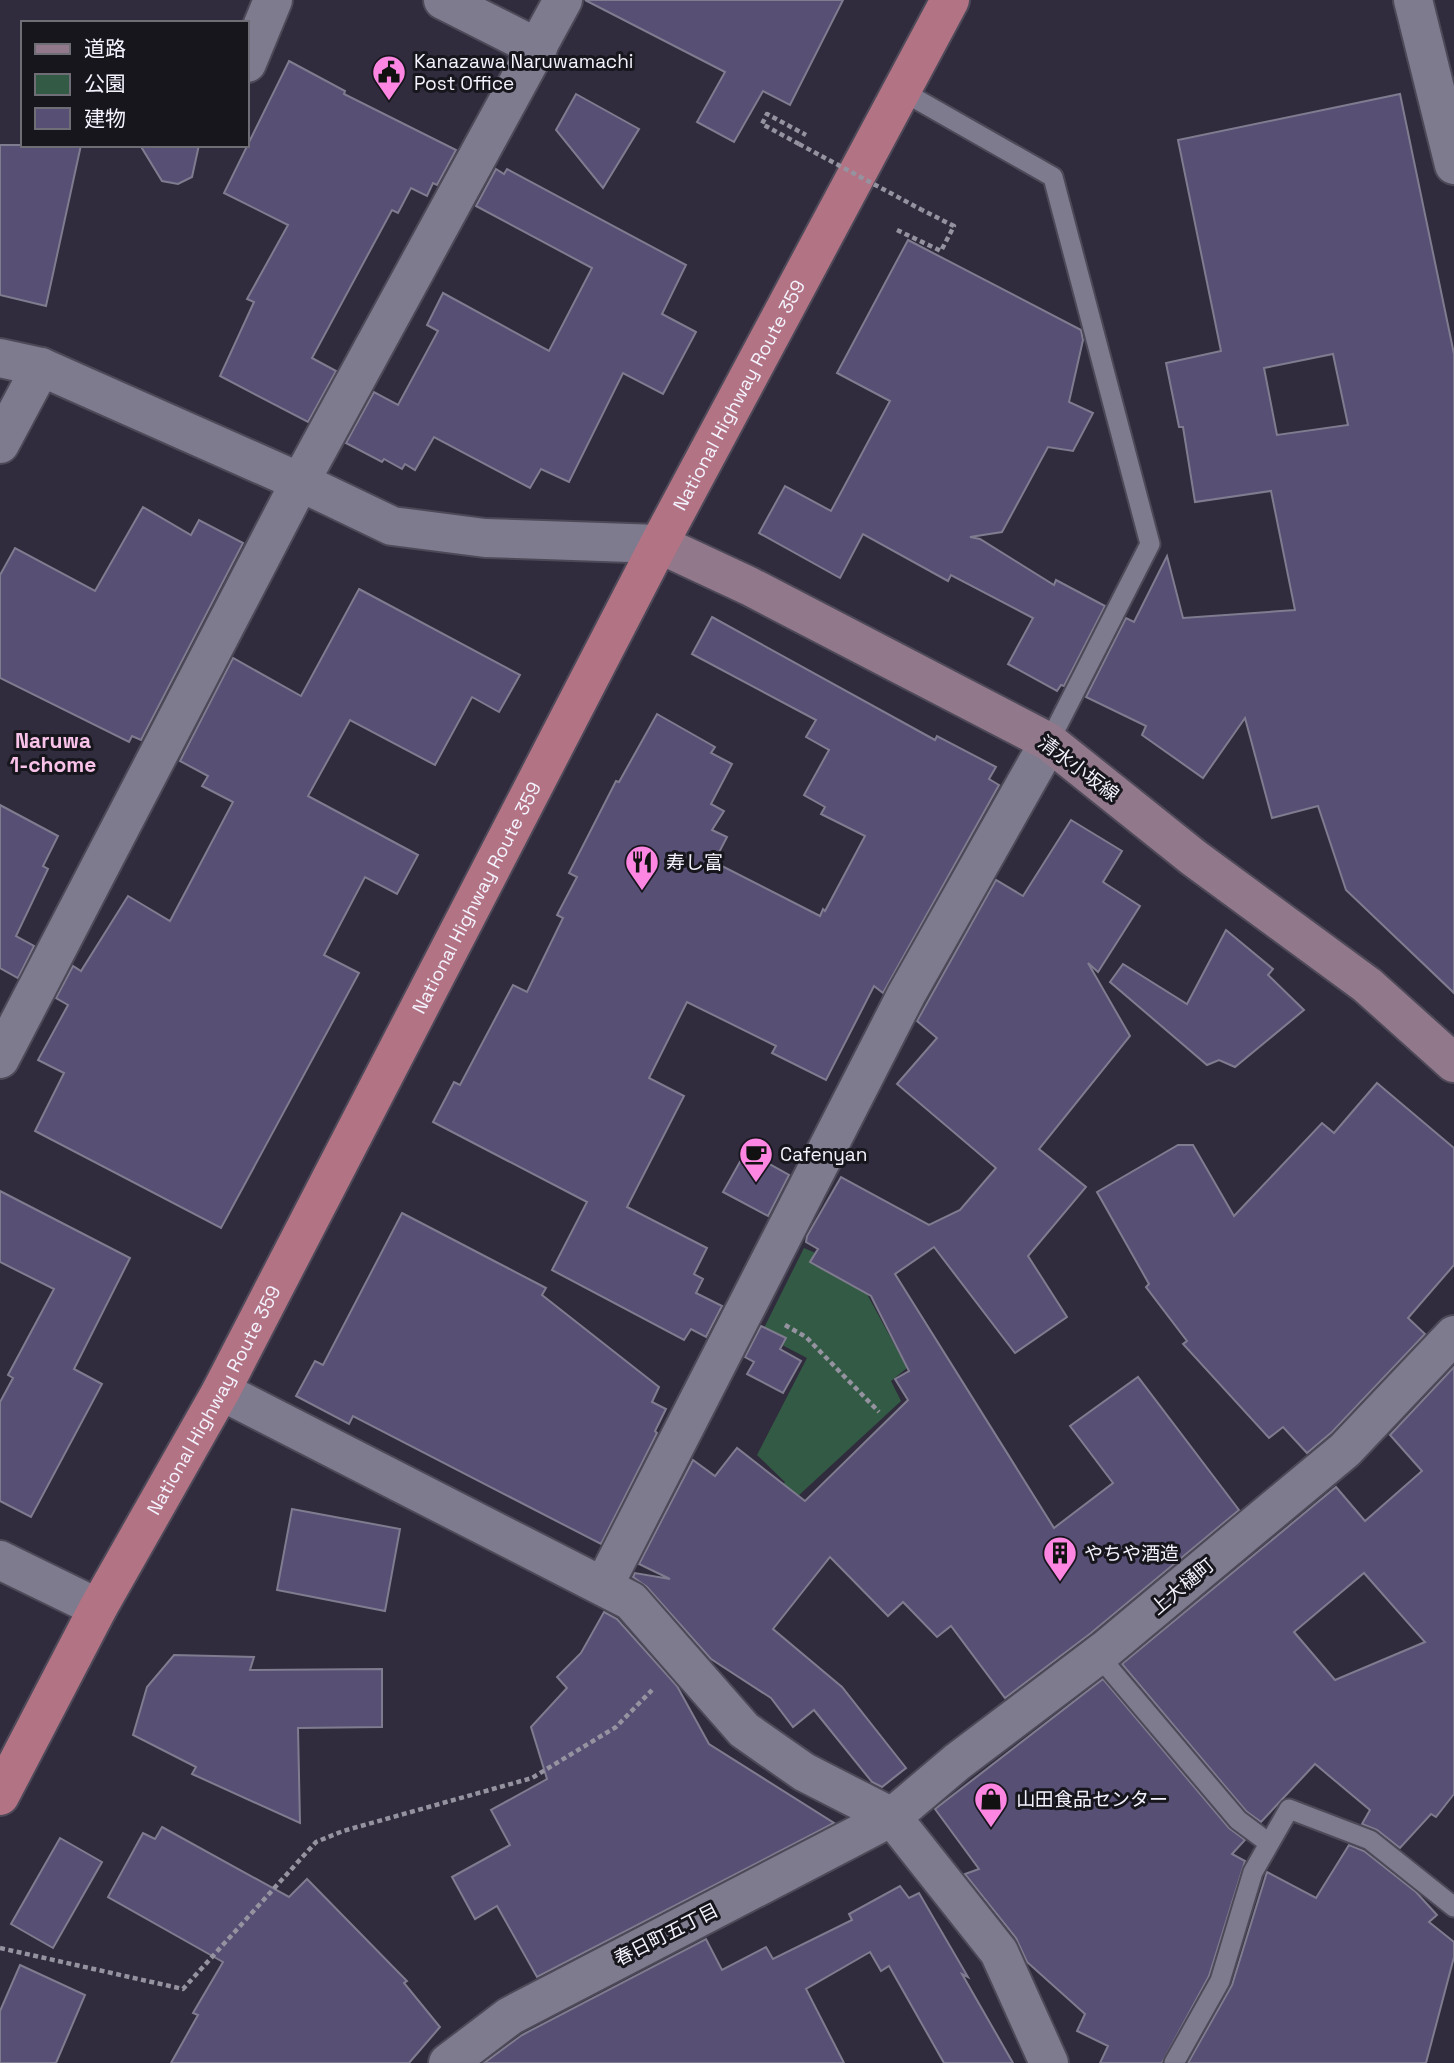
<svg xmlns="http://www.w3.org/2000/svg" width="1454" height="2063" viewBox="0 0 1454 2063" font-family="'Space Grotesk','Noto Sans JP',sans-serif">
  <rect width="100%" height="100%" fill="#302c3d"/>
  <polygon fill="#335a44" points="804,1248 854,1270 907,1368 891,1381 901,1401 798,1496 780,1522 764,1509 785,1482 757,1455 807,1358 761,1334"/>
  <g fill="#574f74" stroke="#807c90" stroke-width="2" fill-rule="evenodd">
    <polygon points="585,0 843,0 790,105 763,91 734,142 697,122 725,72"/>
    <polygon points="289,61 345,91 344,94 456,150 437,185 433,183 427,196 411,188 398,213 392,210 312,358 336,371 308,422 220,376 254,302 247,299 288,225 224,193"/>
    <polygon points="576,94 639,129 603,188 556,130"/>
    <path d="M1400 94 1454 354V993L1346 890 1318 806 1272 818 1245 718 1203 778 1142 735 1146 726 1086 697 1126 618 1134 622 1167 556 1183 618 1295 610 1271 491 1195 502 1183 427H1179L1166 363 1221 351 1178 140ZM1333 354 1348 425 1277 435 1264 368Z"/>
    <polygon points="0,145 81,145 46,306 0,295"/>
    <polygon points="140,145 199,145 192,177 178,184 162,181"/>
    <polygon points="496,169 504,174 507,169 686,265 662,314 696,332 663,394 623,373 569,482 541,469 530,488 434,437 415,470 405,464 402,469 384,459 382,462 346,443 374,392 398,405 438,331 427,325 443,293 549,351 592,268 476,206"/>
    <polygon points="908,240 1081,330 1083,340 1069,402 1093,413 1073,451 1048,447 1002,532 970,537 980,539 1054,585 1056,580 1105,606 1064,686 1061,685 1057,691 1008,664 1033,618 951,575 948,581 863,534 840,578 759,533 785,486 831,511 890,401 837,373"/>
    <polygon points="143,507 191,535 199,520 243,543 141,740 132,736 129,742 0,678 0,575 15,548 95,591"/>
    <polygon points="359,589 520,675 499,712 472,697 435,765 350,720 308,796 418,855 397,894 365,877 324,955 359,973 221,1228 35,1131 64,1073 38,1060 68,1005 56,998 73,966 81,971 128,896 170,921 233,802 202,786 208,776 180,761 233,658 301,696"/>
    <polygon points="712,617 935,740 937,736 996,767 989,779 999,785 883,993 874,986 826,1080 772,1053 776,1046 687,1002 649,1078 684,1096 627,1207 707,1248 694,1274 703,1279 696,1293 722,1306 706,1337 691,1329 684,1340 552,1270 587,1202 433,1122 454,1082 460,1085 513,985 527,992 563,918 557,915 577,877 569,873 616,781 619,782 657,714 715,747 711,753 732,764 711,804 724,811 712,830 727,837 714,862 820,916 823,909 825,911 865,836 821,814 825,807 804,795 829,750 806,737 816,720 692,654"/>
    <polygon points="0,805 58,836 43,866 48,869 16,936 34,946 18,978 0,968"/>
    <polygon points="1071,820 1122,851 1103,882 1140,906 1098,972 1088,963 1130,1036 1039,1149 1086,1187 1028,1256 1067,1317 1015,1353 934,1247 895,1274 1054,1528 1113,1483 1070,1426 1138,1377 1239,1510 1091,1633 1005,1698 951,1626 937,1637 903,1602 888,1616 830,1557 773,1629 842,1687 906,1768 882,1787 872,1782 814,1710 793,1727 771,1698 711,1659 647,1587 633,1577 635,1573 670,1579 639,1564 693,1460 715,1476 737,1448 805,1501 908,1400 895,1379 909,1371 871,1296 810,1262 818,1249 806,1242 807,1236 841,1177 929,1225 960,1210 996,1168 897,1084 937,1038 917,1021 996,880 1023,896"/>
    <polygon points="1226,930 1273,969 1268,975 1304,1010 1235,1067 1219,1060 1207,1065 1110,982 1123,964 1187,1004"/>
    <polygon points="1377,1083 1454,1148 1454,1265 1408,1318 1425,1334 1332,1432 1307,1453 1283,1427 1269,1438 1183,1344 1187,1341 1146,1287 1149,1284 1097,1192 1178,1145 1193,1145 1234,1216 1322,1123 1334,1133"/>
    <polygon points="746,1151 789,1175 768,1216 723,1192"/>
    <polygon points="0,1191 130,1258 74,1369 102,1384 31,1517 0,1501 0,1402 13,1378 8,1375 54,1289 0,1262"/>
    <polygon points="402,1213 546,1288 542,1295 659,1387 652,1402 666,1409 655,1431 657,1433 601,1544 353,1416 349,1424 296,1396 315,1361 323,1365"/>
    <polygon points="761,1326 786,1338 780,1349 801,1361 783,1393 747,1374 754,1362 745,1357"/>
    <path d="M1454 1367V1794L1436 1817 1431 1814 1400 1848 1377 1830 1362 1824 1370 1810 1315 1764 1261 1822 1246 1811 1122 1664 1336 1487 1365 1521 1422 1471 1390 1435ZM1364 1573 1425 1642 1335 1680 1294 1632Z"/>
    <polygon points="292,1509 400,1529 385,1611 277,1590"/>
    <polygon points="604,1612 617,1619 677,1686 709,1744 834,1823 537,1977 497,1906 475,1919 452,1877 510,1845 491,1810 547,1779 531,1727 567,1688 557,1677 581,1653"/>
    <polygon points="174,1655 254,1657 250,1670 382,1669 382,1727 298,1728 300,1823 192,1774 196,1767 133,1735 147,1687"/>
    <polygon points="1103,1679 1229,1828 1245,1840 1232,1854 1245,1861 1209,1976 1162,2063 1100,2063 1108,2046 1077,2031 1085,2014 1027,1962 1016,1938 965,1874 979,1869 935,1809"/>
    <polygon points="162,1827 289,1897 307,1879 407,1981 404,1983 440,2027 409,2063 171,2063 198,2015 193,2013 223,1962 108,1897 143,1833 155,1839"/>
    <polygon points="60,1838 102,1862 53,1948 11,1924"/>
    <polygon points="1349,1845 1364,1851 1416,1892 1437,1915 1429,1922 1454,1942 1454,1957 1426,2063 1188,2063 1232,1985 1267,1872 1316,1898"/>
    <polygon points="900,1886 909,1898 919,1893 968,1977 962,1974 1013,2063 944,2063 889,1966 881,1971 870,1952 806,1989 844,2063 484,2063 522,2035 706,1939 722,1970 766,1947 773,1959 852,1920 849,1914"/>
    <polygon points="20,1965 85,1995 56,2063 0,2063 0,2011"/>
  </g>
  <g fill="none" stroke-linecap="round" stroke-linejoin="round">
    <g stroke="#4d4958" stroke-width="23">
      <g id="service">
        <polyline points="902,91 1053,177 1150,544 1049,742"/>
        <polyline points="1098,1655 1238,1820 1269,1843"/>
        <polyline points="1174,2063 1220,1981 1253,1872 1289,1809 1370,1840 1454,1907"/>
      </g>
    </g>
    <g stroke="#4d4958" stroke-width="42">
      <g id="minor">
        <polyline points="443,0 538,48"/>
        <polyline points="1413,0 1454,165"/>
        <polyline points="247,63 273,0"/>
        <polyline points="0,444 41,367"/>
        <polyline points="0,1059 300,482 563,0"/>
        <polyline points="221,1391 631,1601 744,1730 804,1772 892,1817 999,1952 1049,2063"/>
        <polyline points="0,1560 98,1608"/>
        <polyline points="604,1585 906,995 1049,742"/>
        <polyline points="448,2063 510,2016 892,1817 957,1762 1105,1650 1345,1450 1454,1335"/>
      </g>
    </g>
    <g stroke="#4d4958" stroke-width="42">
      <polyline id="tertiary" points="0,358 41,367 300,482 392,526 485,538 659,544"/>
    </g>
    <g stroke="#4d4958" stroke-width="42">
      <polyline id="secondary" points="659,544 749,586 1049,742 1194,858 1367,985 1454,1063"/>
    </g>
    <g stroke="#4d4958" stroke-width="42">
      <g id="trunk">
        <path id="s1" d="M0 1796 98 1608 221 1391 659 544 950 0"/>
      </g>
    </g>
    <g stroke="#9693a1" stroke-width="4.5" stroke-dasharray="5 3.5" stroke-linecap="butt">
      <polyline points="799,144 762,124 767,114 806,135"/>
      <polyline points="897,230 941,251 954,226 922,210"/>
      <polyline points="785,1325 806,1337 879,1412"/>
      <polyline points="0,1948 183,1989 316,1842 343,1831 532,1778 616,1727 652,1690"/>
    </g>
    <use href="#service" stroke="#7e7b8f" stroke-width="19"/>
    <use href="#minor" stroke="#7e7b8f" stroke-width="38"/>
    <use href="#tertiary" stroke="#7e7b8f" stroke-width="38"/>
    <use href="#secondary" stroke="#92788b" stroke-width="38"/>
    <use href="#trunk" stroke="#b27384" stroke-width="38"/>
    <polyline stroke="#9693a1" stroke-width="4.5" stroke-dasharray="5 3.5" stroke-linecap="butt" points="799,144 922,210"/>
  </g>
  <defs>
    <g id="civic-pin" transform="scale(1.75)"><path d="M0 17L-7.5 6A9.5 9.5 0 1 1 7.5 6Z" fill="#fd86e2" stroke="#17161d"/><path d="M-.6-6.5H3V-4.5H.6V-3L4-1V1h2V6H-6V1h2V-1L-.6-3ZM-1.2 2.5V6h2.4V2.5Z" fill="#111"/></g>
    <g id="restaurant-pin" transform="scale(1.75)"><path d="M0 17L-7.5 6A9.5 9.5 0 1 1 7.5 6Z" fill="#fd86e2" stroke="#17161d"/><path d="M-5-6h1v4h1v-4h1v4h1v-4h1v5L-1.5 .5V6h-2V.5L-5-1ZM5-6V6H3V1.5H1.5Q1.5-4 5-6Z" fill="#111"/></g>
    <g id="cafe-pin" transform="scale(1.75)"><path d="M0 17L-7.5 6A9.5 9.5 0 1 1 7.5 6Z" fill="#fd86e2" stroke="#17161d"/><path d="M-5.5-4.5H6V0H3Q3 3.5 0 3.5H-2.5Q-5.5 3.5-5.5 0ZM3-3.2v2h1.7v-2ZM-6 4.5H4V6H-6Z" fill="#111"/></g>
    <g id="building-pin" transform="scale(1.75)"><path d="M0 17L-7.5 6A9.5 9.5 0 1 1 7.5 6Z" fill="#fd86e2" stroke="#17161d"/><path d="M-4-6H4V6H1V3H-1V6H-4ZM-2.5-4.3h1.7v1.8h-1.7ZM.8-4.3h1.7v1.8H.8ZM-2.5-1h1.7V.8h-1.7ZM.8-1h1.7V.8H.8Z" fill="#111"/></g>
    <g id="shop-pin" transform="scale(1.75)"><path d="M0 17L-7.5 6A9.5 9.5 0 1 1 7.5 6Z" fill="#fd86e2" stroke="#17161d"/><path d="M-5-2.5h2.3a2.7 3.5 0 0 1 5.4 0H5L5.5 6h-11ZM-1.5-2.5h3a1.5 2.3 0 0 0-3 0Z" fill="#111"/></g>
  </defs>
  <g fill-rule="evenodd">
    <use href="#civic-pin" x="389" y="72"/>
    <use href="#restaurant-pin" x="642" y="862"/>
    <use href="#cafe-pin" x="756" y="1154"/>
    <use href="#building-pin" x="1060" y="1553"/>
    <use href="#shop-pin" x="991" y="1799"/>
  </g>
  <g text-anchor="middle" stroke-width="6" stroke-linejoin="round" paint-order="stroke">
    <g font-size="19" fill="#f3f2fd" stroke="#17161d" text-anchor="start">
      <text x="414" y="68">Kanazawa Naruwamachi<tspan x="414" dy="22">Post Office</tspan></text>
      <text x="666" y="869">寿し富</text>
      <text x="780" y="1161">Cafenyan</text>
      <text x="1084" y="1560">やちや酒造</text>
      <text x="1016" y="1806">山田食品センター</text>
    </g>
    <g font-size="19" fill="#f3f2fd" stroke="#17161d">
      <text dy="7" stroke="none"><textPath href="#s1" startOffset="1584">National Highway Route 359</textPath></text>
      <text transform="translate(1079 768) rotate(37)" y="7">清水小坂線</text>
      <text dy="7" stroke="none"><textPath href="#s1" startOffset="1017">National Highway Route 359</textPath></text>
      <text dy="7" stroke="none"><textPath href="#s1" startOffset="450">National Highway Route 359</textPath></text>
      <text transform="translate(1182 1586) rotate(-40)" y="7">上大樋町</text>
      <text transform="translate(666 1934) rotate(-27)" y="7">春日町五丁目</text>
    </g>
    <g font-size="21" font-weight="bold" fill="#f8c2e9" stroke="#17161d">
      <text x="53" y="748">Naruwa<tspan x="53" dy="24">1-chome</tspan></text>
    </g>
  </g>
  <rect x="21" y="21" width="228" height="126" fill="#17161d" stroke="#6f6e77" stroke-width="2"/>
  <rect x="35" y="44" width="35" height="10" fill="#92788b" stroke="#6f6e77" stroke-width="2"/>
  <text x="84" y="56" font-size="21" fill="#f3f2fd">道路</text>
  <rect x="35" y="74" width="35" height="21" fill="#335a44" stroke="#6f6e77" stroke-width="2"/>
  <text x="84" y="91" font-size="21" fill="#f3f2fd">公園</text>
  <rect x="35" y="108" width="35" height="21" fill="#574f74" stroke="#6f6e77" stroke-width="2"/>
  <text x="84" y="126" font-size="21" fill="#f3f2fd">建物</text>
</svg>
